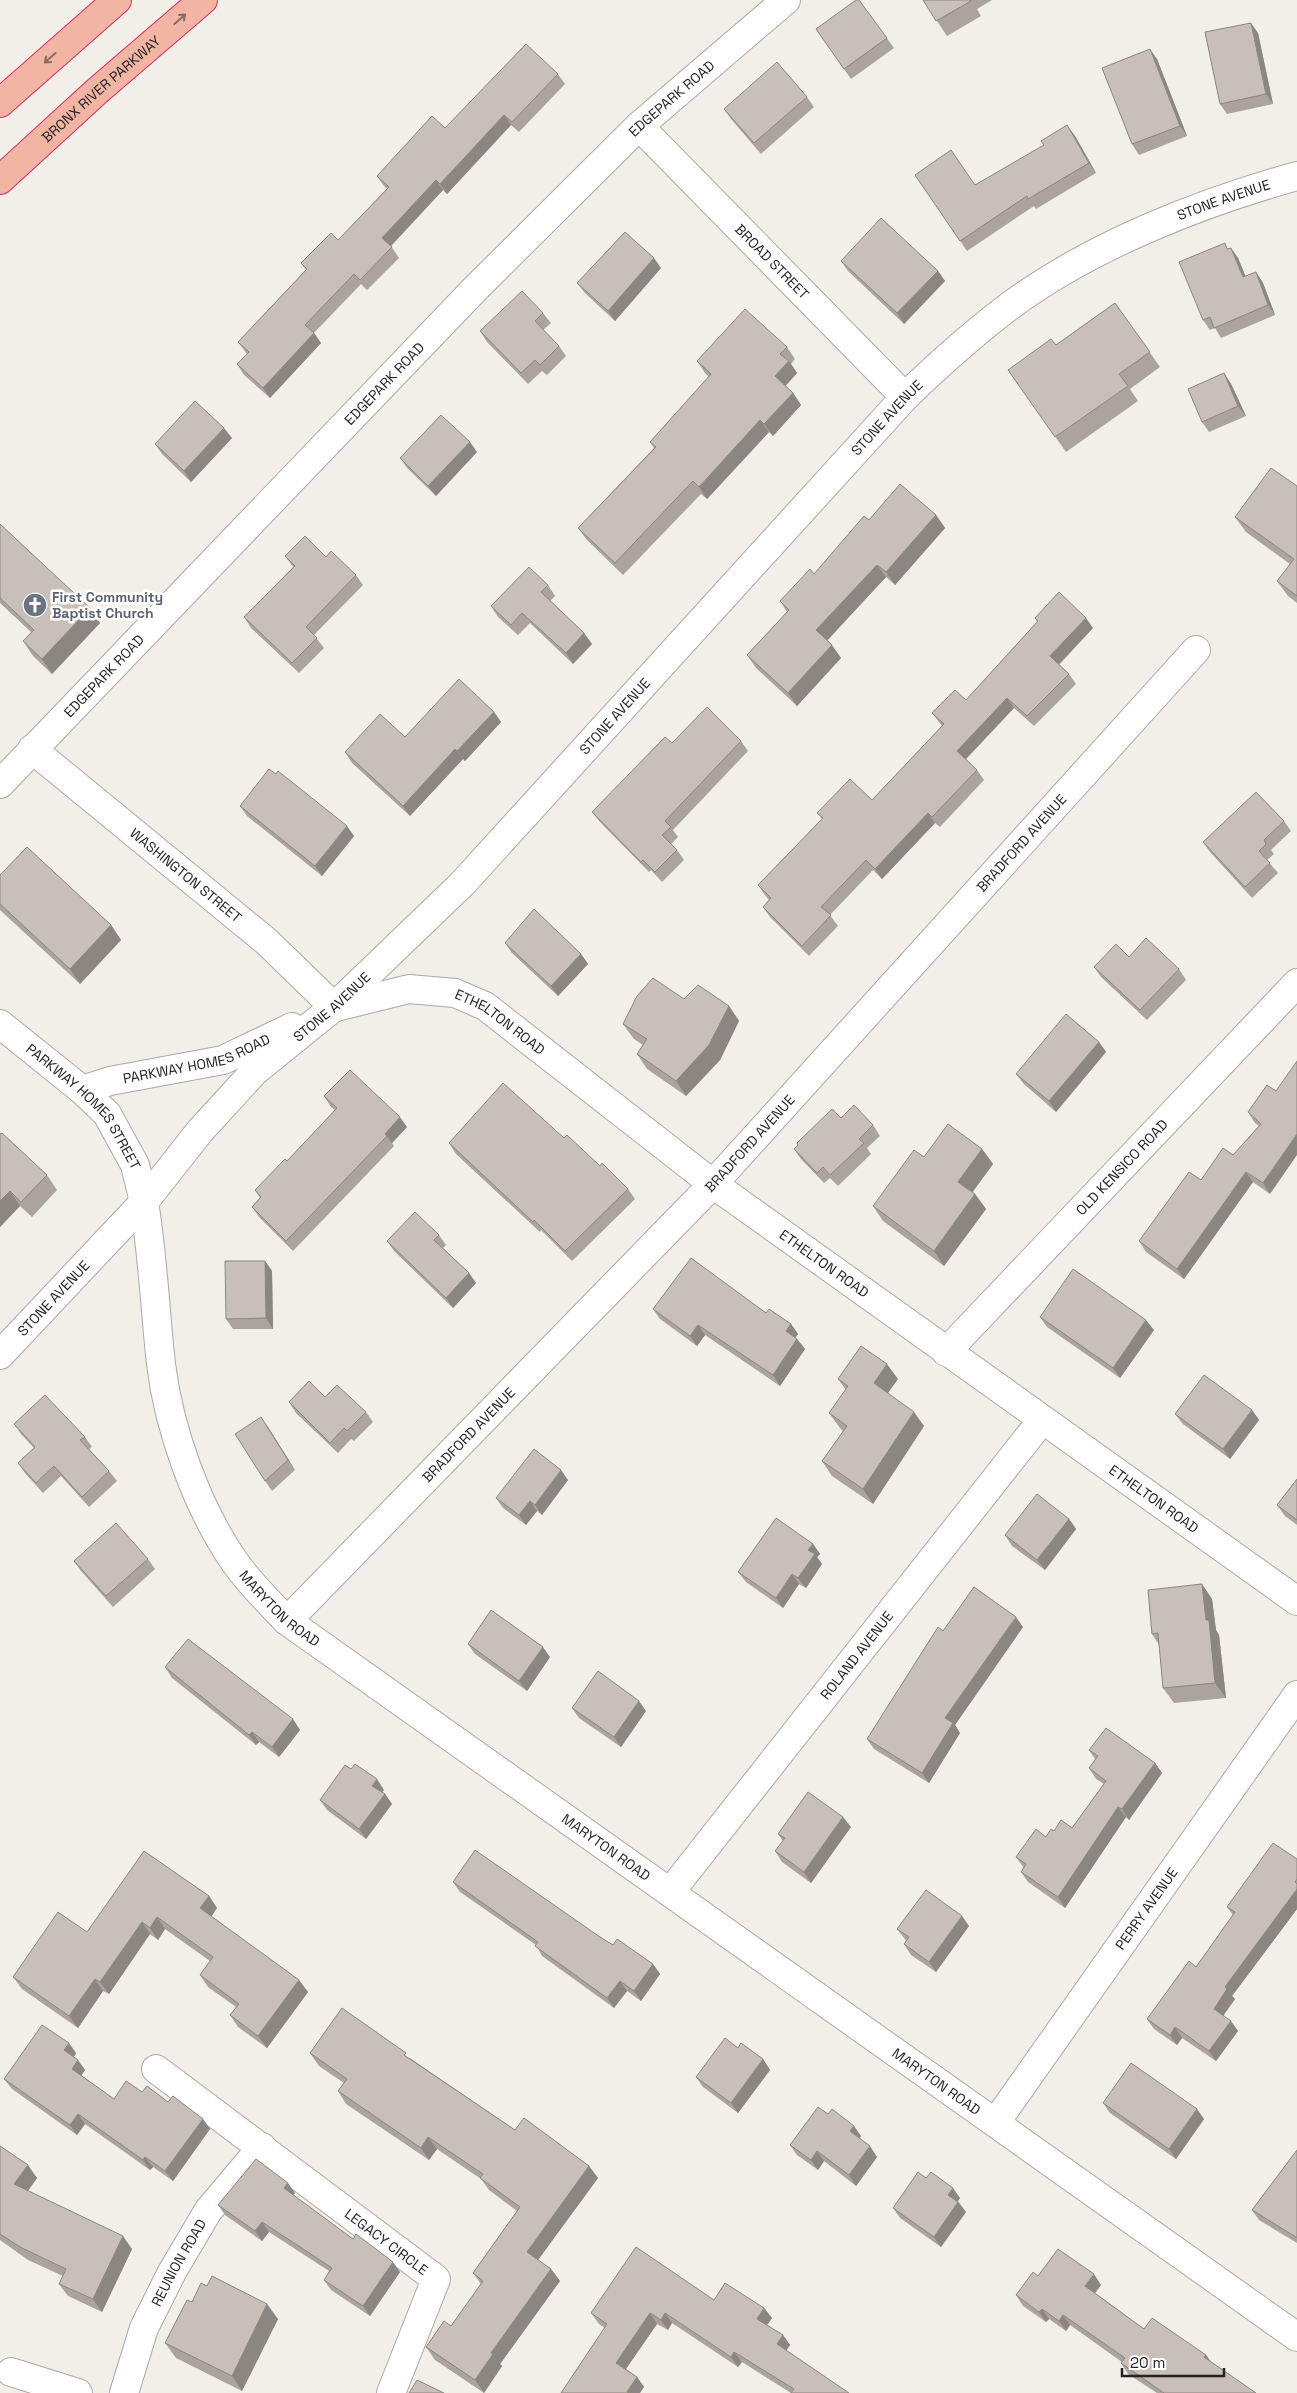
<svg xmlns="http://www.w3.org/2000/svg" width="1297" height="2393" viewBox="0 0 1297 2393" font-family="'Space Grotesk',sans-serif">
  <rect width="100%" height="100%" fill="#f2efe9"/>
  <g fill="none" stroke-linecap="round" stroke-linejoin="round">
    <g stroke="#a9a9a9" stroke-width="30">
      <g id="minor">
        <path id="s1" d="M639 126 905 397"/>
        <path id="s2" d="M32 749 266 941 334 1007"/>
        <path id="s3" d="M0 784 475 289 639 126 786 0"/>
        <path id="s4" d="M336 1007 409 989 455 993 485 1006 713 1184 1297 1601"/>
        <path id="s5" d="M82 1090 110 1081 223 1060 292 1027"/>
        <path id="s6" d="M144 1202C153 1256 155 1310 161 1364 169 1430 197 1507 234 1561 249 1583 269 1602 287 1621L1297 2337"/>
        <path id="s7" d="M946 1352 1297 983"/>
        <path id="s8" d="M0 1355 144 1202 200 1131 255 1071 334 1007 463 883 905 397C939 364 974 333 1011 305 1093 245 1200 203 1297 176"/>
        <path id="s9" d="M287 1621 713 1184 1196 650"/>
        <path id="s10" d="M671 1891 1042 1420"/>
        <path id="s11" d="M156 2069 436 2279 391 2393"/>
        <path id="s12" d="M996 2122 1297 1695"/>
        <polyline points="11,2372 78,2393"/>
        <path id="s13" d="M124 2393 144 2328 172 2272 208 2211 262 2147"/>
      </g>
    </g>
    <g stroke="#a9a9a9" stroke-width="30">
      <g id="tertiary">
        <path id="s14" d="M0 1024 82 1090 107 1114 135 1165 144 1202"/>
      </g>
    </g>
    <g stroke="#dc2a67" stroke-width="30">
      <g id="trunk">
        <polyline points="0,103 117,0"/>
        <path id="s15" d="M0 180 96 92 203 0"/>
      </g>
    </g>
    <use href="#minor" stroke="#fff" stroke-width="28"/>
    <use href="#tertiary" stroke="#fff" stroke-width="28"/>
    <use href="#trunk" stroke="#f2b4a3" stroke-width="28"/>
  </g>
  <g fill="#aba49e">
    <polygon points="859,0 894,48 851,79 816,29"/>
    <polygon points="923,0 992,0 977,9 981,16 947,36"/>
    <polygon points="1258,33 1273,104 1227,114 1220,104"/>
    <polygon points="1157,59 1187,136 1139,155 1132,144"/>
    <polygon points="558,74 565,84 519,132 511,125 447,194 443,190 391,246 399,258 367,290 361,284 314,333 321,343 270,398 244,375 237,364 247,354 238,342 306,270 301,263 338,240 387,189 384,186 377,176 445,128"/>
    <polygon points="807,97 814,107 761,154 731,119 724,109"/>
    <polygon points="1075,136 1096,173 1036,209 1034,206 967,251 915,175 975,185"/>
    <polygon points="1231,248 1238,258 1245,276 1256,272 1263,283 1275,315 1221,338 1215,328 1210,330 1203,320 1229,249"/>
    <polygon points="841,261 938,271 945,281 904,324 848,271"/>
    <polygon points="661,268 615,321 585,293 577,283"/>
    <polygon points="1115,303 1160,367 1130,389 1138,401 1066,452 1008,370 1056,345"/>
    <polygon points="543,313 551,323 543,330 559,346 566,356 547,375 542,371 528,384 487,342 480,331"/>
    <polygon points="787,347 795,359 791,364 797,373 785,386 793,393 801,405 773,436 769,432 707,499 701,494 623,575 587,540 578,528 654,448 650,442 709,377 705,373 697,361"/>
    <polygon points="1224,373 1231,384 1246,416 1209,432 1202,422"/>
    <polygon points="232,438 191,482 162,454 155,444"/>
    <polygon points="477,452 436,496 407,468 400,458"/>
    <polygon points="1297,486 1297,603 1288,596 1277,581 1290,564 1246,532 1235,517"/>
    <polygon points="936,515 945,528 895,585 886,577 827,640 841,658 797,706 756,668 747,655 787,612 780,601 814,574 869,520"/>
    <polygon points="0,524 100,623 52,674 33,656 23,641 31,632 0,603"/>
    <polygon points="285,556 326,557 356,575 363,585 314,635 324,648 299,673 251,628 244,617 293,567"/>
    <polygon points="548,585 555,596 550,601 584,633 592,644 573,664 530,623 518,635 498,617 491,606"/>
    <polygon points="1035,618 1093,628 1059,665 1069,674 1076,684 1034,726 1014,708 966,759 977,770 984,780 940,827 935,823 882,879 873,870 830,915 838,926 809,956 770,917 763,907 769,900 765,895 758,885 822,819 817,813 872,800 942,726 932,713 966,700 1037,622"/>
    <polygon points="494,712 501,722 465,761 463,759 410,816 352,763 345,752 405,737"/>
    <polygon points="741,741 748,751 673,830 678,837 671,844 677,850 684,860 662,882 651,870 649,872 600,822 592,812 672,743"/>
    <polygon points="276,774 354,836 322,876 247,816 240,806"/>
    <polygon points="1284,821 1291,831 1271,850 1274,854 1267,860 1278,873 1252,898 1210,852 1203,842"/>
    <polygon points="0,875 111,925 121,940 80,984 0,910"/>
    <polygon points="505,943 581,954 588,964 558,996 512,953"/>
    <polygon points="1129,957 1179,969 1186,980 1147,1020 1101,977 1094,967"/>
    <polygon points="684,999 729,1006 739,1021 720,1060 686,1096 647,1069 637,1054 643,1045 634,1039 623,1024"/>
    <polygon points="1099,1042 1106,1052 1056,1112 1024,1084 1016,1074"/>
    <polygon points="1267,1085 1270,1194 1253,1182 1184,1279 1146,1252 1139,1241 1201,1180 1233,1155 1259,1126 1255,1123 1248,1112"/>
    <polygon points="324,1096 407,1127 392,1143 394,1146 293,1251 259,1217 252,1207 260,1198 255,1190 287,1161 335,1110 331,1107"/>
    <polygon points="841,1118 873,1125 880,1136 867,1148 871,1154 838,1186 830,1178 824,1183 801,1159 794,1149"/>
    <polygon points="0,1134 47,1175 57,1190 32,1217 20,1206 0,1227"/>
    <polygon points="564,1138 628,1189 635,1199 572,1261 541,1230 540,1232 456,1154 449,1143"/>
    <polygon points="982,1149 993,1164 972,1192 975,1194 986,1209 944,1266 883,1221 873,1206 924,1157"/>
    <polygon points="439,1235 446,1245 443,1248 469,1273 476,1283 453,1308 394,1251 387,1241"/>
    <polygon points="265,1261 272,1271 273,1329 233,1329 226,1319"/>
    <polygon points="653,1309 766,1313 791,1324 798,1334 795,1338 797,1339 805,1349 780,1386 705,1335 697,1346 660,1319"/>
    <polygon points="1040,1317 1154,1330 1120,1378 1047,1327"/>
    <polygon points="838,1379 898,1379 888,1393 924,1426 873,1504 832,1476 822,1461 843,1431 840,1428 829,1413 846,1390"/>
    <polygon points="325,1397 366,1412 373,1422 354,1441 351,1439 338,1453 296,1413 289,1402"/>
    <polygon points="1252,1410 1259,1420 1230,1459 1183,1424 1175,1414"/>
    <polygon points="14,1424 85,1437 92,1447 89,1449 109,1471 117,1481 89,1507 61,1476 43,1493 25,1473 18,1463 34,1448 21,1434"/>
    <polygon points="268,1427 295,1470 272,1491 265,1481"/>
    <polygon points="1297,1479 1297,1525 1285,1516 1277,1505"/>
    <polygon points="568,1480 542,1515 537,1511 526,1525 503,1508 496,1498"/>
    <polygon points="1069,1519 1076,1529 1045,1570 1012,1546 1005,1535"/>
    <polygon points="813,1544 820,1554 817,1557 822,1564 806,1588 799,1584 783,1608 746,1582 738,1572"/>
    <polygon points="148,1559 155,1569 113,1607 81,1571 74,1561"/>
    <polygon points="1202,1584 1212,1599 1216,1630 1219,1635 1226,1698 1174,1703 1163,1688 1159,1645 1152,1634"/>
    <polygon points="1023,1627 955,1725 960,1733 929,1783 874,1749 867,1739 943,1631"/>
    <polygon points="468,1644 550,1657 527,1691 475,1654"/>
    <polygon points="165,1667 300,1730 279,1757 259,1742 256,1745 172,1678"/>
    <polygon points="572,1708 646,1711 621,1747 579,1718"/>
    <polygon points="1089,1750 1155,1763 1162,1773 1129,1820 1126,1817 1065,1908 1028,1882 1021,1872 1024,1868 1016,1857 1046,1837 1072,1828 1104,1784 1096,1779 1089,1768 1095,1759"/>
    <polygon points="384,1790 382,1792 385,1794 392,1804 366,1839 327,1810 320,1800"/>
    <polygon points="851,1827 811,1883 782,1862 775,1851 783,1841 778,1834"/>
    <polygon points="1297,1859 1297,1909 1232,1996 1235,1999 1223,2015 1238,2031 1216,2061 1182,2038 1177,2045 1154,2029 1147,2019 1196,1967 1233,1915 1227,1907"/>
    <polygon points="453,1882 600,1937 613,1945 653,1964 660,1974 641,2001 627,1991 614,2008 542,1956 536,1945 460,1892"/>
    <polygon points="209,1896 217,1908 211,1916 308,1992 267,2048 238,2027 230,2015 236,2007 208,1987 200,1975 210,1961 165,1929 158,1940 150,1934 109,1994 103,1991 78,2028 22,1989 13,1977 87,1932"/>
    <polygon points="969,1926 936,1972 911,1955 904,1944 906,1941 905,1939 897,1929"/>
    <polygon points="76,2053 74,2057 85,2070 81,2075 114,2099 142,2092 168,2102 203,2119 210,2129 173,2181 153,2167 150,2170 85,2124 77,2135 12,2089 4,2079"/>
    <polygon points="310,2053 410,2058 515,2130 589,2166 598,2178 538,2260 551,2269 560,2281 500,2364 502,2366 484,2393 435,2360 426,2347 451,2326 481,2284 473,2273 517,2211 489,2190 481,2179 437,2149 429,2160 346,2104 338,2091 344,2083 319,2066"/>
    <polygon points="763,2059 770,2070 738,2113 703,2087 696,2077"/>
    <polygon points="1103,2103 1204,2119 1176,2159 1110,2113"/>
    <polygon points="828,2114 861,2136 860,2138 877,2157 856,2186 824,2161 818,2170 797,2155 790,2145"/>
    <polygon points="0,2146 37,2178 28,2191 132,2249 102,2312 68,2296 59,2284 63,2276 28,2260 0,2240"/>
    <polygon points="1297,2150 1297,2243 1259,2220 1252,2210"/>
    <polygon points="926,2178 960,2198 958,2201 966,2212 941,2247 900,2218 893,2208"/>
    <polygon points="295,2193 293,2195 353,2239 400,2272 370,2316 331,2290 324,2280 329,2271 269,2232 262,2241 225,2215 218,2205"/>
    <polygon points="1038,2276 1101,2285 1095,2293 1144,2329 1206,2355 1211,2362 1256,2393 1157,2393 1128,2374 1121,2363 1122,2362 1070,2325 1066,2331 1049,2319 1046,2322 1023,2306 1016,2295"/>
    <polygon points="714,2300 764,2308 772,2318 767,2325 783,2335 790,2345 786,2351 849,2393 791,2393 742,2362 738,2367 672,2323 668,2330 657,2324 626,2369 637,2377 644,2387 561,2393 605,2328 599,2324 591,2313"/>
    <polygon points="278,2319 242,2391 176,2358 165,2343"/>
  </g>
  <g fill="#8b8681">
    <polygon points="1251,23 1258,33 1273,104 1266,94"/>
    <polygon points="1150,49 1157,59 1187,136 1180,126"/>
    <polygon points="504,115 511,125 447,194 440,184"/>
    <polygon points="1067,125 1075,136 1096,173 1089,163"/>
    <polygon points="436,180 443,190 389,248 382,238"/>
    <polygon points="1231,248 1238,258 1250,287 1243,277"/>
    <polygon points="654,258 661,268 615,321 608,311"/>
    <polygon points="938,271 945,281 904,324 897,313"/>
    <polygon points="1256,272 1263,283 1275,315 1268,305"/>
    <polygon points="314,333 321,343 270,398 263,388"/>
    <polygon points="789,361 797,373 783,389 775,376"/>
    <polygon points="1224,373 1231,384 1246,416 1238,406"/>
    <polygon points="793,393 801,405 773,436 764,424"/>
    <polygon points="760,420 769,432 707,499 699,487"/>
    <polygon points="224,428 232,438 191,482 184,471"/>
    <polygon points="470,442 477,452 436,496 428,486"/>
    <polygon points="936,515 945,528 895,585 886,572"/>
    <polygon points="877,565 886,577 825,643 816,630"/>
    <polygon points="90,608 100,623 52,674 42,659"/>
    <polygon points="1086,618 1093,628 1057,666 1050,656"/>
    <polygon points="584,633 592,644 573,664 566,653"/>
    <polygon points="832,645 841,658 797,706 788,693"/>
    <polygon points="1007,698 1014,708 964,761 957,751"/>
    <polygon points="494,712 501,722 465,761 457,751"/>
    <polygon points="455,749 463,759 410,816 403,806"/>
    <polygon points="928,813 935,823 882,879 875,869"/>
    <polygon points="347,826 354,836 322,876 315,866"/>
    <polygon points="111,925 121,940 80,984 70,969"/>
    <polygon points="581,954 588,964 558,996 551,986"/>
    <polygon points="729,1006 739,1021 720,1060 686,1096 676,1081"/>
    <polygon points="1099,1042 1106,1052 1056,1112 1049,1101"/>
    <polygon points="400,1117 407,1127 392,1143 385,1134"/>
    <polygon points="1297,1134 1297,1155 1270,1194 1263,1183"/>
    <polygon points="982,1149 993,1164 969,1197 958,1182"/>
    <polygon points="1246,1172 1253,1182 1184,1279 1177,1269"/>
    <polygon points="10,1191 20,1206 0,1227 0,1201"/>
    <polygon points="975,1194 986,1209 944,1266 934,1251"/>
    <polygon points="265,1261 272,1271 273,1329 266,1318"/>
    <polygon points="469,1273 476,1283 453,1308 446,1298"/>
    <polygon points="1146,1320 1154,1330 1120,1378 1113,1368"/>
    <polygon points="791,1324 798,1334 793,1341 786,1331"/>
    <polygon points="698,1325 705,1335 697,1346 690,1336"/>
    <polygon points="797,1339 805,1349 780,1386 773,1375"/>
    <polygon points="887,1364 898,1379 884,1398 874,1383"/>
    <polygon points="1252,1410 1259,1420 1230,1459 1223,1449"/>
    <polygon points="914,1412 924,1426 873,1504 863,1489"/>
    <polygon points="261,1417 268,1427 295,1470 288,1460"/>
    <polygon points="561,1470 568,1480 542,1515 535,1505"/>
    <polygon points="530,1501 537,1511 526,1525 519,1515"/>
    <polygon points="1069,1519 1076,1529 1045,1570 1037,1560"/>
    <polygon points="813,1544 820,1554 817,1557 822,1564 806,1588 798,1578 808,1550"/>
    <polygon points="792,1574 799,1584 783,1608 776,1598"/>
    <polygon points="1202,1584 1212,1599 1216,1630 1219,1635 1226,1698 1215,1683 1206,1620"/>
    <polygon points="1016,1617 1023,1627 955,1725 960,1733 929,1783 922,1773 945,1718"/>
    <polygon points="543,1647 550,1657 527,1691 519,1681"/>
    <polygon points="639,1701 646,1711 621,1747 614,1737"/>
    <polygon points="293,1719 300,1730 279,1757 272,1747"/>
    <polygon points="252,1732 259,1742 256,1745 249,1735"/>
    <polygon points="1155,1763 1162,1773 1129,1820 1122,1809"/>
    <polygon points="377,1779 384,1790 379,1796 372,1786"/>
    <polygon points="385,1794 392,1804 366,1839 359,1829"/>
    <polygon points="1118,1807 1126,1817 1065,1908 1058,1897"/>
    <polygon points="843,1817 851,1827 811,1883 804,1872"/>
    <polygon points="1297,1889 1297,1909 1232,1996 1235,1999 1221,2019 1214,2009 1225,1987"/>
    <polygon points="209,1896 217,1908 209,1920 200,1908"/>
    <polygon points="962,1916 969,1926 936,1972 929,1962"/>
    <polygon points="157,1917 165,1929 158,1940 150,1928"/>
    <polygon points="142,1922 150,1934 109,1994 100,1982"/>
    <polygon points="653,1964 660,1974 641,2001 634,1991"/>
    <polygon points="95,1979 103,1991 78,2028 69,2016"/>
    <polygon points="299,1980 308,1992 267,2048 258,2036"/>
    <polygon points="620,1981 627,1991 614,2008 607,1998"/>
    <polygon points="1231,2021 1238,2031 1216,2061 1209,2051"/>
    <polygon points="1175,2027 1182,2038 1177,2045 1170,2035"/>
    <polygon points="69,2043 76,2053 72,2060 64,2050"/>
    <polygon points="763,2059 770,2070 738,2113 731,2103"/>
    <polygon points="78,2060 85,2070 79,2079 72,2069"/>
    <polygon points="1197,2109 1204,2119 1176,2159 1169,2149"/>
    <polygon points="78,2114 85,2124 77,2135 70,2125"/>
    <polygon points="203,2119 210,2129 173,2181 165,2171"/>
    <polygon points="854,2126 861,2136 857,2142 850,2131"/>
    <polygon points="428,2137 437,2149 429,2160 421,2148"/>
    <polygon points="870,2146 877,2157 856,2186 849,2175"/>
    <polygon points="817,2151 824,2161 818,2170 811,2160"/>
    <polygon points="145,2157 153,2167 150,2170 143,2160"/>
    <polygon points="28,2165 37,2178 23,2197 14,2184"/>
    <polygon points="589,2166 598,2178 535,2264 527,2252"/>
    <polygon points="288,2183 295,2193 291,2198 284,2188"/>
    <polygon points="953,2188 960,2198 955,2205 948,2195"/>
    <polygon points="958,2202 966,2212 941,2247 934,2237"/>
    <polygon points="262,2222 269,2232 262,2241 255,2231"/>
    <polygon points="123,2236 132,2249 102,2312 93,2299"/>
    <polygon points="393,2262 400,2272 370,2316 363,2306"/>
    <polygon points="551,2269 560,2281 500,2364 502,2366 484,2393 475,2380 491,2353"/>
    <polygon points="1094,2274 1101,2285 1092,2297 1085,2286"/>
    <polygon points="267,2304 278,2319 242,2391 232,2376"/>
    <polygon points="764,2308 772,2318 764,2329 757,2319"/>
    <polygon points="1042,2309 1049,2319 1046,2322 1039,2312"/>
    <polygon points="650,2313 657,2324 623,2373 616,2363"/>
    <polygon points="665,2313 672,2323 668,2330 661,2320"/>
    <polygon points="1063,2315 1070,2325 1066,2331 1059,2321"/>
    <polygon points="783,2335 790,2345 784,2354 777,2344"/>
    <polygon points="734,2352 742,2362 738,2367 731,2357"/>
    <polygon points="1206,2355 1213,2365 1204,2357"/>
    <polygon points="637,2377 644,2387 640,2393 628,2393 627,2392"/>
  </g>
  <g fill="#c7bfb8" stroke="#8b8681">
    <polygon points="856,0 859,0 887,38 844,69 816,29"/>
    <polygon points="923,0 970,0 971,1 936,21"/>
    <polygon points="1251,23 1266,94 1220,104 1205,32"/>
    <polygon points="526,44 558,74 512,122 504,115 440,184 436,180 382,238 392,247 360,280 354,274 305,325 314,333 263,388 237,364 249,352 238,342 307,269 301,263 331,233 338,240 389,187 377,176 432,116 445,128"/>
    <polygon points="1150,49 1180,126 1132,144 1102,68"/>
    <polygon points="777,62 807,97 754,143 724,109"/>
    <polygon points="1067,125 1089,163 1028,199 1027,196 960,241 915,175 951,150 975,185 1044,145 1041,141"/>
    <polygon points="881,218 938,271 897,313 841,261"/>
    <polygon points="625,232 654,258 608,311 577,283"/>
    <polygon points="1225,243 1227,249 1231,248 1243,277 1256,272 1268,305 1214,328 1210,317 1203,320 1179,262"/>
    <polygon points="522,291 543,313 535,321 559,346 540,365 535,360 521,373 480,331"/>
    <polygon points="1115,303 1150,352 1119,374 1128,386 1055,437 1008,370 1051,339 1056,345"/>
    <polygon points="745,309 787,347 780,354 789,361 775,376 793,393 764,424 760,420 699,487 693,481 615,563 578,528 656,447 650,442 711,374 697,361"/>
    <polygon points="1224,373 1238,406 1202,422 1188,389"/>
    <polygon points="195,401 224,428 184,471 155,444"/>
    <polygon points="441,415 470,442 428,486 400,458"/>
    <polygon points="1271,468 1297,486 1297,596 1277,581 1294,559 1235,517"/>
    <polygon points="900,484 936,515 886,572 877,565 816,630 832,645 788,693 747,655 789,610 780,601 810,569 814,574 864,516 869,520"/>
    <polygon points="0,524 90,608 42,659 23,641 34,630 0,598"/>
    <polygon points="305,536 326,557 331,551 356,575 306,627 317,638 292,663 244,617 295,566 285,556"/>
    <polygon points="529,567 548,585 541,592 584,633 566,653 522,613 511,625 491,606"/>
    <polygon points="1059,592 1086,618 1050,656 1069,674 1027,716 1007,698 957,751 977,770 932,817 928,813 875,869 866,860 821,907 831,915 802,946 763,907 771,898 758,885 823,818 817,813 850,779 872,800 944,724 932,713 955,690 966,700 1038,621 1035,618"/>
    <polygon points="459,679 494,712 457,751 455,749 403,806 345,752 380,714 405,737"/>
    <polygon points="707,707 741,741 665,821 671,827 662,835 677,850 655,872 643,860 641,862 592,812 665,737 672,743"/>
    <polygon points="269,769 276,774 278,771 347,826 315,866 240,806"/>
    <polygon points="1256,792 1284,821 1264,840 1266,844 1259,851 1270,863 1245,887 1203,842"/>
    <polygon points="27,847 111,925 70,969 0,904 0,875"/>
    <polygon points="534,909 581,954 551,986 505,943"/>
    <polygon points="1146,938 1179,969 1140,1010 1094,967 1116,944 1129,957"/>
    <polygon points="653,978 684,999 698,985 729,1006 709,1045 676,1081 637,1054 647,1039 623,1024 637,996"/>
    <polygon points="1066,1014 1099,1042 1049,1101 1016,1074"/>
    <polygon points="1297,1061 1297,1134 1263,1183 1246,1172 1177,1269 1139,1241 1189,1172 1201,1180 1223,1148 1233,1155 1261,1124 1248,1112 1267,1085 1276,1091"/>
    <polygon points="350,1070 400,1117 385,1134 387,1136 286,1241 252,1207 261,1197 255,1190 285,1159 287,1161 337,1108 324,1096"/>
    <polygon points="503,1083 564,1138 567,1135 600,1166 602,1163 628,1189 565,1251 534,1220 533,1222 449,1143"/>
    <polygon points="854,1105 873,1125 859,1139 864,1143 830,1175 823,1167 817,1173 794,1149 798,1145 797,1143 832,1109 841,1118"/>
    <polygon points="948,1124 982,1149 958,1182 975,1194 934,1251 873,1206 914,1150 924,1157"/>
    <polygon points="2,1133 47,1175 21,1202 10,1191 0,1201 0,1134"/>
    <polygon points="415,1212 439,1235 434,1240 469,1273 446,1298 387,1241"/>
    <polygon points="691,1258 766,1313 769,1309 791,1324 786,1331 797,1339 773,1375 698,1325 690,1336 653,1309"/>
    <polygon points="225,1261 265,1261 266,1318 226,1319"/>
    <polygon points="1073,1269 1146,1320 1113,1368 1040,1317"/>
    <polygon points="861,1346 887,1364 874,1383 914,1412 863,1489 822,1461 847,1426 829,1413 848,1386 838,1379"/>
    <polygon points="1204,1375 1252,1410 1223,1449 1175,1414"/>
    <polygon points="309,1381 325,1397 337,1385 366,1412 347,1431 344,1428 330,1443 289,1402"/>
    <polygon points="45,1395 85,1437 80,1440 109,1471 82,1497 54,1466 36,1483 18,1463 35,1447 14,1424"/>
    <polygon points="261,1417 288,1460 265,1481 235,1434"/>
    <polygon points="534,1449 561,1470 535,1505 530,1501 519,1515 496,1498"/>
    <polygon points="1297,1479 1297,1520 1277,1505"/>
    <polygon points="1037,1494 1069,1519 1037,1560 1005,1535"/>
    <polygon points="776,1518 813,1544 808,1550 815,1554 798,1578 792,1574 776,1598 738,1572"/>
    <polygon points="116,1523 148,1559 106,1596 74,1561"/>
    <polygon points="1202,1584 1206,1620 1209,1620 1215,1683 1163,1688 1158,1633 1152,1634 1148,1590"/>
    <polygon points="974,1587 1016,1617 945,1718 953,1723 922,1773 867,1739 938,1627 943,1631"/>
    <polygon points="491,1610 543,1647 519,1681 468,1644"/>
    <polygon points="188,1639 293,1719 272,1747 252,1732 249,1735 165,1667"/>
    <polygon points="598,1671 639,1701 614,1737 572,1708"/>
    <polygon points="1106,1728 1155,1763 1122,1809 1118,1807 1058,1897 1021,1872 1026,1864 1016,1857 1036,1829 1046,1837 1051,1829 1054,1831 1061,1820 1072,1828 1106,1781 1089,1768 1098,1756 1089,1750"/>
    <polygon points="355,1764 377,1779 372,1786 385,1794 359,1829 320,1800 345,1765 351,1769"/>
    <polygon points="808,1792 843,1817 804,1872 775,1851 785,1838 778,1834"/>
    <polygon points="1273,1843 1297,1859 1297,1879 1295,1882 1297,1884 1297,1889 1225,1987 1227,1989 1214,2009 1231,2021 1209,2051 1175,2027 1170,2035 1147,2019 1189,1961 1196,1967 1235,1912 1227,1907"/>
    <polygon points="475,1850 600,1937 613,1945 617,1939 653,1964 634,1991 620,1981 607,1998 535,1946 538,1942 453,1882"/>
    <polygon points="144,1851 209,1896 200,1908 299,1980 258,2036 230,2015 239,2004 200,1975 213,1957 157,1917 150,1928 142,1922 100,1982 95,1979 69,2016 13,1977 58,1912 87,1932"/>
    <polygon points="926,1890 962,1916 929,1962 904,1944 909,1937 897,1929"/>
    <polygon points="342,2008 406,2053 404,2055 515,2130 524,2118 589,2166 527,2252 551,2269 491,2353 493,2354 475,2380 426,2347 444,2321 451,2326 483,2281 473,2273 520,2207 480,2178 483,2174 428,2137 421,2148 338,2091 347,2079 310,2053"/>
    <polygon points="42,2025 69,2043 64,2050 78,2060 72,2069 114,2099 126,2081 142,2092 147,2086 168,2102 173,2096 203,2119 165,2171 145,2157 143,2160 78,2114 70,2125 4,2079"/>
    <polygon points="725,2038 738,2048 741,2043 763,2059 731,2103 696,2077"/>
    <polygon points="1131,2063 1197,2109 1169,2149 1103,2103"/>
    <polygon points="818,2107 828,2114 832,2109 854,2126 850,2131 870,2146 849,2175 817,2151 811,2160 790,2145"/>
    <polygon points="0,2146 28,2165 14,2184 123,2236 93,2299 59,2284 66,2269 20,2247 0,2234"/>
    <polygon points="1297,2150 1297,2237 1296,2237 1252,2210"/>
    <polygon points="256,2159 288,2183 284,2188 353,2239 356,2234 393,2262 363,2306 324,2280 332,2268 262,2222 255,2231 218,2205"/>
    <polygon points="918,2172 926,2178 931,2172 953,2188 948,2195 958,2202 934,2237 893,2208"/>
    <polygon points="636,2247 714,2300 725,2283 764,2308 757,2319 783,2335 777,2344 849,2393 791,2393 794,2389 734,2352 731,2357 665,2313 661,2320 650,2313 616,2363 637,2377 627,2392 629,2393 561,2393 607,2324 591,2313"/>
    <polygon points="1058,2249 1094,2274 1085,2286 1144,2329 1152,2318 1206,2355 1204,2357 1256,2393 1164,2393 1121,2363 1125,2358 1063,2315 1059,2321 1042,2309 1039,2312 1016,2295 1033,2272 1038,2276"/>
    <polygon points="212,2276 267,2304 232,2376 165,2343 187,2300 192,2302 201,2283 207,2286"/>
    <polygon points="417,2380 444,2393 409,2393"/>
  </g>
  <defs><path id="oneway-shaft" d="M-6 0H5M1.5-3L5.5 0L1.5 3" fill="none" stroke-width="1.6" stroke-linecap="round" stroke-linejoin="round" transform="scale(1.25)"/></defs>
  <g stroke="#8a6b62">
    <use href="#oneway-shaft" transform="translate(180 19) rotate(-41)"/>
    <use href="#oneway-shaft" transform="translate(50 58) rotate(139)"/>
  </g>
  <defs>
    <g id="church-disc" transform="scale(1.25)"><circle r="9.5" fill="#6b7280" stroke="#fff"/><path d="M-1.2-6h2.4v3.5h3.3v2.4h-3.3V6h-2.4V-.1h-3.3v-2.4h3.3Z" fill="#fff"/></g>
  </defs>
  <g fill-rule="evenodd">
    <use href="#church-disc" x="35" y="605"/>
  </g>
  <g text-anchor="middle" stroke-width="5" stroke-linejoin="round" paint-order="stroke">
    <g font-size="14" fill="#222" stroke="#fff">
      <text dy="5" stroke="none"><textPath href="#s15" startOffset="136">BRONX RIVER PARKWAY</textPath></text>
      <text dy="5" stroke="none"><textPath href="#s3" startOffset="960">EDGEPARK ROAD</textPath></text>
      <text dy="5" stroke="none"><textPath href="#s8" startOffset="1698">STONE AVENUE</textPath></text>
      <text dy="5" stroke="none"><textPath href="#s1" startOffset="190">BROAD STREET</textPath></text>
      <text dy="5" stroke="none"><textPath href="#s3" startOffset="555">EDGEPARK ROAD</textPath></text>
      <text dy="5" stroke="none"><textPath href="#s8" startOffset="1292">STONE AVENUE</textPath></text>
      <text dy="5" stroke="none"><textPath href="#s3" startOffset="150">EDGEPARK ROAD</textPath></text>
      <text dy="5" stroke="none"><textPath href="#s8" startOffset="888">STONE AVENUE</textPath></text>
      <text dy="5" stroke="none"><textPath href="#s9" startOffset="1070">BRADFORD AVENUE</textPath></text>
      <text dy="5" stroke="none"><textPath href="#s2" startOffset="199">WASHINGTON STREET</textPath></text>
      <text dy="5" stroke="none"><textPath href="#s8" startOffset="482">STONE AVENUE</textPath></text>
      <text dy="5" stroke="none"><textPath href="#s4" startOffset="175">ETHELTON ROAD</textPath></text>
      <text dy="5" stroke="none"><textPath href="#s5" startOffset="119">PARKWAY HOMES ROAD</textPath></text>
      <text dy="5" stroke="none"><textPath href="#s14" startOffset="119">PARKWAY HOMES STREET</textPath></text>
      <text dy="5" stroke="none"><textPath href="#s9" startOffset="665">BRADFORD AVENUE</textPath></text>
      <text dy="5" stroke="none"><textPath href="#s7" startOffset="255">OLD KENSICO ROAD</textPath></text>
      <text dy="5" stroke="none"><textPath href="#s4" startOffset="580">ETHELTON ROAD</textPath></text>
      <text dy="5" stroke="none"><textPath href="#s8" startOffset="78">STONE AVENUE</textPath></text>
      <text dy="5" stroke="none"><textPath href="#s9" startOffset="260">BRADFORD AVENUE</textPath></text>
      <text dy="5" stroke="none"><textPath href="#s4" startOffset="985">ETHELTON ROAD</textPath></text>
      <text dy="5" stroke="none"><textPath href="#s6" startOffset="441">MARYTON ROAD</textPath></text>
      <text dy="5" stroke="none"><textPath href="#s10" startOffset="300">ROLAND AVENUE</textPath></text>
      <text dy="5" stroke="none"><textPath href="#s6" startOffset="846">MARYTON ROAD</textPath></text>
      <text dy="5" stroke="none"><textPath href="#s12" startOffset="261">PERRY AVENUE</textPath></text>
      <text dy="5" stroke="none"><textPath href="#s6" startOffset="1251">MARYTON ROAD</textPath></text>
      <text dy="5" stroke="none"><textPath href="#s11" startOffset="288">LEGACY CIRCLE</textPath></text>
      <text dy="5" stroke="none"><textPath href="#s13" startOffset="142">REUNION ROAD</textPath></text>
    </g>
    <g font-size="14" font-weight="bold" fill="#5b616d" stroke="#fff" text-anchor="start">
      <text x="52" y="602">First Community<tspan x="52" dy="16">Baptist Church</tspan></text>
    </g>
  </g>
  <path d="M1122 2368v8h102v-8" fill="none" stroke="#222222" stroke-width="2.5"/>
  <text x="1130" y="2368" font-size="15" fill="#222222" stroke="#ffffff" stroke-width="4" paint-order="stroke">20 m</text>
</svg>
